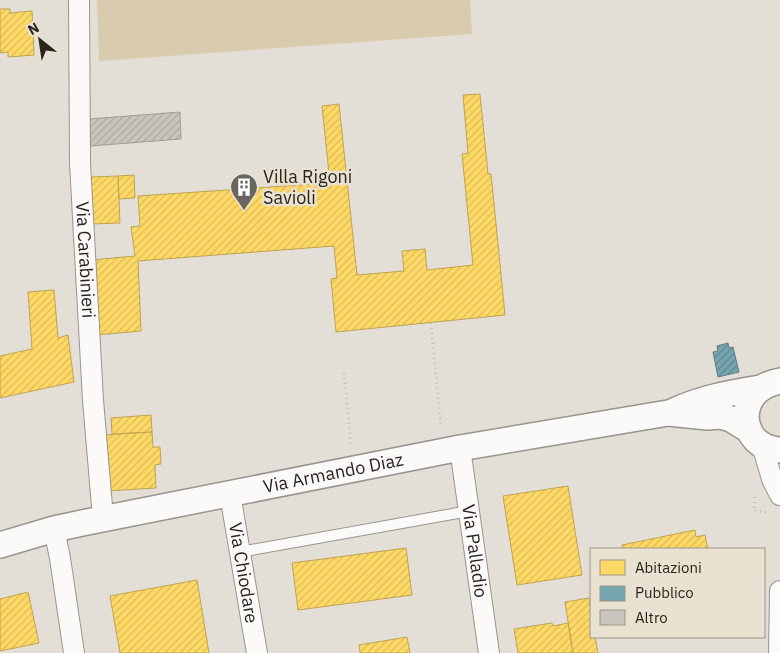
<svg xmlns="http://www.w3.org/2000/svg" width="780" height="653" viewBox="0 0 780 653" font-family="'IBM Plex Sans',sans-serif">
  <defs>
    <pattern id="homes-hatch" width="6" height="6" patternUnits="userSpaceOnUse" patternTransform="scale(1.25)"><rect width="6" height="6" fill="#ffd966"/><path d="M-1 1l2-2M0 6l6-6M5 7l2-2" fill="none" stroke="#dbba58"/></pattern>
    <pattern id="public-hatch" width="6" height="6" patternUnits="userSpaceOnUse" patternTransform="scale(1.25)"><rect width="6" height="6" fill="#76a5af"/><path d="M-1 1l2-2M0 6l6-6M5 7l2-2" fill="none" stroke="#61868e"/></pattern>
    <pattern id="building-hatch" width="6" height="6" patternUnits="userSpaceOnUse" patternTransform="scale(1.25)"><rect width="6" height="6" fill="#c8c5be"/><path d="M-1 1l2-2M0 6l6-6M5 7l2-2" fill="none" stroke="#aca9a3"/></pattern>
  </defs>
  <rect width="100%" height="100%" fill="#e3dfd6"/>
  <polygon fill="#d9ccae" points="97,0 470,0 472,34 99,61"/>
  <g fill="url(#homes-hatch)" stroke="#bea351">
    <polygon points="0,9 10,9 10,13 32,11 34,55 8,57 8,52 0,53"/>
    <polygon points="480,94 488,174 491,174 505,315 336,332 331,279 337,278 334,246 138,261 141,331 95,335 92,260 135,256 131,227 140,226 138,196 330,183 322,106 339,104 357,275 404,271 402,251 425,249 427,270 473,265 462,154 468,153 463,95"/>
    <polygon points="134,175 135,198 119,199 118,176"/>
    <polygon points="118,176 120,223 93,224 91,177"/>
    <polygon points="54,290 58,338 68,335 74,382 0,398 0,356 32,349 28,292"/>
    <polygon points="151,415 152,432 112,434 111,418"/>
    <polygon points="152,432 153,447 160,447 161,464 155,465 156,488 106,491 103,435"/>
    <polygon points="568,486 582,575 517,585 503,496"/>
    <polygon points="695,530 696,537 705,535 708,549 623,549 622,545"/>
    <polygon points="406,548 412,595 298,610 292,563"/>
    <polygon points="197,580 209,653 120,653 110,596"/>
    <polygon points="28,592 39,643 0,651 0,599"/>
    <polygon points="589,598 591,611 591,637 595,637 598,653 573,653 565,602"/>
    <polygon points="552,623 553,626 568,623 573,653 518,653 514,629"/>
    <polygon points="407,637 410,653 360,653 359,645"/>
  </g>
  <polygon fill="url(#public-hatch)" stroke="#5f7f84" points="728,343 729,348 733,347 739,372 718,377 713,352 718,351 717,346"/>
  <polygon fill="url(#building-hatch)" stroke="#a09d96" points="180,112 181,139 90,146 89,119"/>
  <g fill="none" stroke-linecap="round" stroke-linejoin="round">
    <g stroke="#98958e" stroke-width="12">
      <polyline id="service" points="240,552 469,511"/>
    </g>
    <g stroke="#98958e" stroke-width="22">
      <g id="minor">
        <path id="s1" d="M79 0 80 163 93 400 103 518"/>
        <polyline points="762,445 772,479 780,495"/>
        <path id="s2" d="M460 448 489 653"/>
        <path id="s3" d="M230 494 257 653"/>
        <polyline points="54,529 60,558 74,653"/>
        <polyline points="779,653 780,591"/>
      </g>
    </g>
    <g stroke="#98958e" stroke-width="28">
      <g id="tertiary">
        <path d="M780 381C733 389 737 448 780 450"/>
        <path d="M674 411C702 398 730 393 760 388"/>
        <path id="s4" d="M0 545 54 529 87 522 460 448 668 413 708 417 720 416 731 419 749 430"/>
      </g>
    </g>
    <g stroke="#c1bfbb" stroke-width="3" stroke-dasharray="1 4" stroke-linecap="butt">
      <polyline points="431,323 441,428"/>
      <polyline points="344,373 351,445"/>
      <polyline points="755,497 754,511 766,512"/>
    </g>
    <use href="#service" stroke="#fbfaf9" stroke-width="10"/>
    <use href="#minor" stroke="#fbfaf9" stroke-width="20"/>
    <use href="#tertiary" stroke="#fbfaf9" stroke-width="25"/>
  </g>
  <defs>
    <g id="building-pin" transform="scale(1.4375)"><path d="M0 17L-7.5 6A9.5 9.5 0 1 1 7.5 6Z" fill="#69665f" stroke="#e9e2d0"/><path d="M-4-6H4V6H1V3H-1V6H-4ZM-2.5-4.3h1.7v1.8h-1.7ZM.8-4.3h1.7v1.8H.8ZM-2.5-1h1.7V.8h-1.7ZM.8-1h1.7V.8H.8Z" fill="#fff"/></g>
  </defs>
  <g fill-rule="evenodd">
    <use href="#building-pin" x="244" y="187"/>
  </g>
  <g text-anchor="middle" stroke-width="5" stroke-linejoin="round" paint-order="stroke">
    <g font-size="18" fill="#28251f" stroke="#e9e2d0" text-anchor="start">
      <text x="263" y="183">Villa Rigoni<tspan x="263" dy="21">Savioli</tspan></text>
    </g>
    <g font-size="18" fill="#28251f" stroke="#e9e2d0">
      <text dy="6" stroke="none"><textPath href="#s1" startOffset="260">Via Carabinieri</textPath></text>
      <text dy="6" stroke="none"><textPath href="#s4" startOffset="341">Via Armando Diaz</textPath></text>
      <text dy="6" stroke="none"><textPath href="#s2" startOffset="104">Via Palladio</textPath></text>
      <text dy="6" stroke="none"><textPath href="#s3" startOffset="80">Via Chiodare</textPath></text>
    </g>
  </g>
  <rect x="590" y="548" width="175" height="90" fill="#e9e2d0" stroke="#9c9689"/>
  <rect x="600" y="560" width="25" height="15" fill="#ffd966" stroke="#9c9689"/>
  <text x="635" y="573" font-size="15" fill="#28251f">Abitazioni</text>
  <rect x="600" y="586" width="25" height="15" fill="#76a5af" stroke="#9c9689"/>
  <text x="635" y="598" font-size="15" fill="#28251f">Pubblico</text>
  <rect x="600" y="610" width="25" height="15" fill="#c8c5be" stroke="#9c9689"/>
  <text x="635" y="623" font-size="15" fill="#28251f">Altro</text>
  <g transform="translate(40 40) rotate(330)" stroke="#e9e2d0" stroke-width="4" paint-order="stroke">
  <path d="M0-4L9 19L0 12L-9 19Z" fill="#28251f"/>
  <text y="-8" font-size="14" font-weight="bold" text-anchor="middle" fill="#28251f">N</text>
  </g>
</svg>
